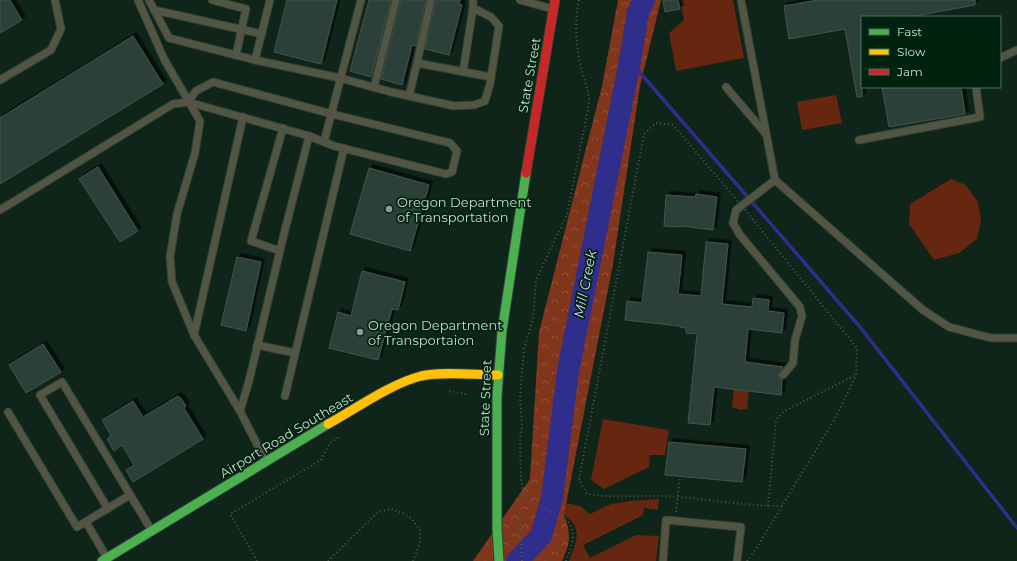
<svg xmlns="http://www.w3.org/2000/svg" width="1017" height="561" viewBox="0 0 1017 561" font-family="Montserrat,sans-serif">
  <defs>
    <pattern id="forest-crowns" width="20" height="18" patternUnits="userSpaceOnUse"><rect width="20" height="18" fill="#81351b"/><path d="M2 6a3 3 0 1 1 6 0M12 15a3 3 0 1 1 6 0" fill="none" stroke="#92523b"/></pattern>
    <filter id="shadow"><feDropShadow dx="3.5" dy="-3.5" stdDeviation="0" flood-color="#0009"/></filter>
  </defs>
  <rect width="100%" height="100%" fill="#0f251a"/>
  <g fill="#66260f">
    <polygon points="680,0 733,0 744,58 676,71 669,33 684,20"/>
    <polygon points="836,95 842,123 802,130 797,102"/>
    <polygon points="951,179 966,185 978,202 981,221 977,239 959,253 934,260 909,224 910,204"/>
    <polygon points="734,390 749,391 747,409 740,410 732,407"/>
    <polygon points="603,419 669,430 665,455 650,455 649,467 604,489 591,480"/>
    <path d="M659 499 658 510 644 508 643 515 583 545 590 558 636 535 659 536 656 561H569C576 542 584 529 564 515L566 503 580 506 590 514 611 504 631 501Z"/>
  </g>
  <path fill="url(#forest-crowns)" d="M618 0H661L640 86 613 264 564 515C571 535 571 541 562 561H473L530 479 539 332 602 86Z"/>
  <g fill="none" stroke-linecap="round" stroke-linejoin="round">
    <polyline stroke="#302e8c" stroke-width="3.5" points="630,61 860,327 1017,528"/>
    <polyline stroke="#302e8c" stroke-width="22" points="517,561 541,536 552,498 568,371 630,61 638,12 644,0"/>
  </g>
  <g fill="#2b3f37" stroke="#42554e" filter="url(#shadow)">
    <polygon points="0,0 10,0 22,20 0,33"/>
    <polygon points="287,0 337,0 321,64 274,52"/>
    <polygon points="369,0 391,0 371,77 350,71"/>
    <polygon points="401,0 426,0 416,46 412,45 402,85 381,79"/>
    <polygon points="436,0 460,0 459,4 462,5 449,55 425,49"/>
    <polygon points="663,0 678,0 680,9 665,12"/>
    <polygon points="818,0 975,0 975,5 909,17 862,17 862,97 857,97 845,29 789,39 784,6"/>
    <polygon points="133,36 163,84 0,184 0,118"/>
    <polygon points="882,87 961,87 965,114 889,127"/>
    <polygon points="98,167 138,231 120,242 79,179"/>
    <polygon points="369,168 429,185 410,251 350,234"/>
    <polygon points="696,194 717,197 713,230 681,226 681,227 664,226 666,195 695,197"/>
    <polygon points="706,242 728,244 722,304 752,307 753,298 769,300 768,311 784,313 782,333 748,329 745,362 783,367 778,375 780,379 782,380 781,395 714,387 710,425 688,423 697,334 686,333 686,328 680,327 680,326 625,320 627,301 642,303 648,252 682,255 678,294 701,296"/>
    <polygon points="237,257 261,262 246,331 221,325"/>
    <polygon points="362,271 405,282 398,310 392,309 378,360 329,348 338,312 351,316"/>
    <polygon points="43,344 61,372 26,393 9,365"/>
    <polygon points="178,396 179,398 180,397 186,406 184,408 203,439 133,482 126,470 134,465 122,445 114,451 107,439 111,436 102,420 133,401 143,417"/>
    <polygon points="669,442 746,449 742,482 665,475"/>
  </g>
  <g fill="none" stroke-linecap="round" stroke-linejoin="round">
    <g stroke="#2f4137" stroke-width="9">
      <g id="lane">
        <polyline points="138,0 164,59 200,121 195,153 177,214 170,257 172,282 194,335 240,411 266,462"/>
        <polyline points="149,0 169,38 255,60"/>
        <polyline points="212,0 246,9 236,55"/>
        <polyline points="270,0 255,60 340,78 391,92 454,106 474,105 485,101 490,84 499,26 491,17 473,8 473,0"/>
        <polyline points="520,0 553,9"/>
        <polyline points="741,0 775,180 923,310 949,327 991,338 1017,338"/>
        <polyline points="154,10 262,34"/>
        <polyline points="1000,58 1017,50"/>
        <polyline points="417,63 431,0"/>
        <polyline points="463,72 473,8"/>
        <polyline points="0,80 51,50 61,29 55,0"/>
        <polyline points="374,87 396,0"/>
        <polyline points="726,87 766,134"/>
        <polyline points="409,96 417,63 491,77"/>
        <polyline points="188,102 196,91 213,82 332,114 450,143 457,151 452,172 446,174 334,146 309,136"/>
        <polyline points="859,140 980,117 976,87"/>
        <polyline points="324,142 361,0"/>
        <polyline points="775,180 736,210 733,223 740,235 800,307 802,316 795,340 793,363 783,375"/>
        <polyline points="0,210 173,104 188,102 309,136 283,238 249,381 240,411"/>
        <polyline points="280,251 251,241 283,128"/>
        <polyline points="194,335 243,117"/>
        <polyline points="257,345 295,353"/>
        <polyline points="285,396 344,148"/>
        <polyline points="8,412 77,527 130,495"/>
        <polyline points="108,509 40,395 62,382 152,531"/>
        <polyline points="86,522 107,558"/>
        <polyline points="663,561 666,520 741,527 737,561"/>
      </g>
    </g>
    <g stroke="#2f4137" stroke-width="11">
      <g id="fast">
        <polyline points="102,561 328,424"/>
        <polyline points="499,561 497,529 497,396 502,331 526,173"/>
      </g>
    </g>
    <g stroke="#2f4137" stroke-width="11">
      <path id="slow" d="M328 424C357 408 390 384 421 376 443 371 475 375 498 375"/>
    </g>
    <g stroke="#2f4137" stroke-width="11">
      <polyline id="jam" points="526,173 555,0"/>
    </g>
    <g stroke="#54584a" stroke-width="2" stroke-dasharray="1 3" stroke-linecap="butt">
      <path d="M656 123 673 125 742 206 857 348 856 375 837 415 782 506C747 506 713 500 679 497 648 494 618 499 587 494L579 480 644 134Z"/>
      <polyline points="449,391 466,394"/>
      <polyline points="768,506 776,420 784,411 854,376"/>
      <polyline points="676,512 680,476"/>
      <polyline points="257,561 230,514 321,460 329,444 339,437"/>
      <polyline points="328,561 378,512 390,509 403,513 412,519 420,530 420,543 413,561"/>
      <polyline points="522,561 519,511 524,496"/>
      <path d="M566 561C571 548 578 532 567 521L532 502 524 496 521 479 520 441 522 425 520 396 524 349 533 319 536 280 567 214 589 104C590 93 585 83 582 71 576 48 574 23 579 0"/>
      <polyline points="747,561 758,546 782,506"/>
    </g>
    <use href="#lane" stroke="#535543" stroke-width="7"/>
    <use href="#fast" stroke="#4caf50" stroke-width="9"/>
    <use href="#slow" stroke="#ffc107" stroke-width="9"/>
    <use href="#jam" stroke="#c62828" stroke-width="9"/>
  </g>
  <g fill="#899d90" stroke="#002310" stroke-width="1.5">
    <circle cx="389" cy="209" r="4"/>
    <circle cx="360" cy="332" r="4"/>
  </g>
  <g text-anchor="middle" stroke-width="3.5" stroke-linejoin="round" paint-order="stroke">
    <g font-size="13" fill="#caddd0" stroke="#002310">
      <text transform="translate(529 75) rotate(-80)" y="5">State Street</text>
      <text transform="translate(485 398) rotate(-88)" y="5">State Street</text>
      <text transform="translate(286 435) rotate(-31)" y="5">Airport Road Southeast</text>
    </g>
    <g font-size="13" fill="#caddd0" stroke="#002310" text-anchor="start">
      <text x="397" y="207">Oregon Department<tspan x="397" dy="15">of Transportation</tspan></text>
      <text x="368" y="330">Oregon Department<tspan x="368" dy="15">of Transportaion</tspan></text>
    </g>
    <g font-size="14" font-style="italic" fill="#d6dcf8" stroke="#002310">
      <text transform="translate(585 284) rotate(-79)" y="5">Mill Creek</text>
    </g>
  </g>
  <rect x="861" y="16" width="140" height="72" fill="#002310" stroke="#516d5d"/>
  <rect x="869" y="29" width="20" height="6" fill="#4caf50" stroke="#516d5d"/>
  <text x="897" y="36" font-size="12" fill="#caddd0">Fast</text>
  <rect x="869" y="49" width="20" height="6" fill="#ffc107" stroke="#516d5d"/>
  <text x="897" y="56" font-size="12" fill="#caddd0">Slow</text>
  <rect x="869" y="69" width="20" height="6" fill="#c62828" stroke="#516d5d"/>
  <text x="897" y="76" font-size="12" fill="#caddd0">Jam</text>
</svg>
